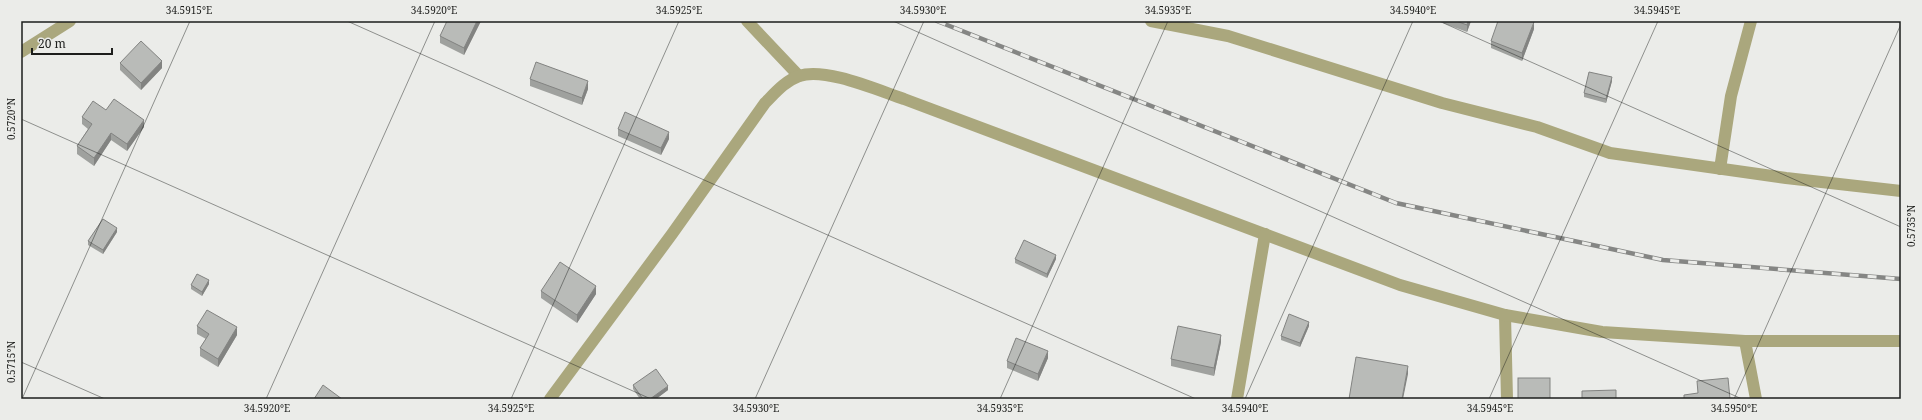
<svg xmlns="http://www.w3.org/2000/svg" width="1922" height="420" viewBox="0 0 1922 420" font-family="'Noto Serif',serif">
  <rect width="100%" height="100%" fill="#ebece9"/>
  <g fill="none" stroke-linecap="round" stroke-linejoin="round">
    <g stroke="#aaa77d" stroke-width="12">
      <polyline points="747,21 799,76"/>
      <polyline points="1151,21 1228,36 1442,103 1537,127 1610,153 1786,178 1901,191"/>
      <polyline points="21,52 70,21"/>
      <polyline points="1720,169 1731,96 1751,21"/>
      <polyline points="1505,315 1507,399"/>
      <polyline points="1745,341 1756,399"/>
      <path d="M550 399 672 234 765 103C775 93 785 81 799 76 825 67 877 90 904 99L1400 285 1505 315 1602 332 1745 341H1901"/>
      <polyline points="1237,399 1265,234"/>
    </g>
    <g stroke="#858684" stroke-width="4.5">
      <polyline id="rail" points="937,21 1396,203 1663,260 1901,279"/>
    </g>
    <use href="#rail" stroke="#ebece9" stroke-width="3" stroke-dasharray="9" stroke-linecap="butt"/>
  </g>
  <g fill="#9fa19e">
    <polygon points="481,21 464,55 440,43 440,36"/>
    <polygon points="1443,21 1471,21 1467,32 1443,23"/>
    <polygon points="1534,29 1522,61 1491,48 1491,41"/>
    <polygon points="120,63 162,68 141,90 120,70"/>
    <polygon points="530,79 588,89 582,105 530,86"/>
    <polygon points="1612,81 1606,103 1584,97 1584,93"/>
    <polygon points="106,110 144,127 127,151 111,140 94,166 77,154 77,146 88,129 82,124 82,117"/>
    <polygon points="618,129 669,139 661,155 618,136"/>
    <polygon points="117,232 103,254 88,245 88,241"/>
    <polygon points="1015,259 1056,259 1047,278 1015,263"/>
    <polygon points="209,284 202,296 191,289 191,285"/>
    <polygon points="541,291 596,294 577,323 541,298"/>
    <polygon points="197,326 237,335 218,367 200,356 200,348 206,339 197,334"/>
    <polygon points="1309,326 1300,347 1281,340 1281,336"/>
    <polygon points="1221,342 1214,376 1171,366 1171,359"/>
    <polygon points="1048,358 1038,381 1007,368 1007,361"/>
    <polygon points="633,385 668,390 656,399 640,399 633,389"/>
  </g>
  <g fill="#828381">
    <polygon points="477,21 481,21 464,55 464,48"/>
    <polygon points="1468,21 1471,21 1467,32 1467,25"/>
    <polygon points="1534,22 1534,29 1522,61 1522,53"/>
    <polygon points="162,61 162,68 141,90 141,83"/>
    <polygon points="1612,77 1612,81 1606,103 1606,99"/>
    <polygon points="588,81 588,89 582,105 582,98"/>
    <polygon points="144,120 144,127 127,151 127,144"/>
    <polygon points="669,132 669,139 661,155 661,148"/>
    <polygon points="111,133 111,140 94,166 94,158"/>
    <polygon points="117,228 117,232 103,254 103,250"/>
    <polygon points="1056,255 1056,259 1047,278 1047,274"/>
    <polygon points="209,280 209,284 202,296 202,292"/>
    <polygon points="596,286 596,294 577,323 577,315"/>
    <polygon points="1309,322 1309,326 1300,347 1300,343"/>
    <polygon points="237,327 237,335 218,367 218,359"/>
    <polygon points="1221,335 1221,342 1214,376 1214,368"/>
    <polygon points="1048,351 1048,358 1038,381 1038,374"/>
    <polygon points="1408,366 1408,374 1403,399 1402,399"/>
    <polygon points="668,386 668,390 656,399 650,399"/>
  </g>
  <g fill="#b9bbb8" stroke="#828381">
    <polygon points="447,21 477,21 464,48 440,36"/>
    <polygon points="1456,21 1468,21 1467,25"/>
    <polygon points="1498,21 1531,21 1534,22 1522,53 1491,41"/>
    <polygon points="141,41 162,61 141,83 120,63"/>
    <polygon points="536,62 588,81 582,98 530,79"/>
    <polygon points="1589,72 1612,77 1606,99 1584,93"/>
    <polygon points="114,99 144,120 127,144 111,133 94,158 77,146 92,124 82,117 93,101 106,110"/>
    <polygon points="625,112 669,132 661,148 618,129"/>
    <polygon points="103,219 117,228 103,250 88,241"/>
    <polygon points="1024,240 1056,255 1047,274 1015,259"/>
    <polygon points="560,262 596,286 577,315 541,291"/>
    <polygon points="197,274 209,280 202,292 191,285"/>
    <polygon points="207,310 237,327 218,359 200,348 209,334 197,326"/>
    <polygon points="1289,314 1309,322 1300,343 1281,336"/>
    <polygon points="1178,326 1221,335 1214,368 1171,359"/>
    <polygon points="1016,338 1048,351 1038,374 1007,361"/>
    <polygon points="1356,357 1408,366 1402,399 1349,399"/>
    <polygon points="656,369 668,386 650,399 643,399 633,385"/>
    <rect x="1518" y="378" width="32" height="21"/>
    <polygon points="1728,378 1730,399 1684,399 1684,395 1698,393 1697,381"/>
    <polygon points="323,385 342,399 314,399"/>
    <polygon points="1616,390 1616,399 1582,399 1582,391"/>
  </g>
  <path fill="none" stroke="#1d1e1c" stroke-width="1" stroke-opacity="0.45" d="M347 21 1196 399M893 21 1742 399M1439 21 1901 227M21 119 651 399M21 362 105 399M22 399 190 21M266 399 435 21M511 399 679 21M755 399 924 21M1000 399 1168 21M1245 399 1413 21M1489 399 1658 21M1734 399 1901 24"/>
  <rect width="1922" height="420" fill="none" stroke="#ebece9" stroke-width="44"/>
  <path d="M32 48v6h80v-6" fill="none" stroke="#1d1e1c" stroke-width="2"/>
  <text x="38" y="48" font-size="12" fill="#1d1e1c" stroke="#ebece9" stroke-width="3" paint-order="stroke">20 m</text>
  <rect x="22" y="22" width="1878" height="376" fill="none" stroke="#1d1e1c" stroke-width="1.5"/>
  <g font-size="10" text-anchor="middle" fill="#1d1e1c">
    <text x="189" y="14">34.5915°E</text>
    <text x="434" y="14">34.5920°E</text>
    <text x="679" y="14">34.5925°E</text>
    <text x="923" y="14">34.5930°E</text>
    <text x="1168" y="14">34.5935°E</text>
    <text x="1413" y="14">34.5940°E</text>
    <text x="1657" y="14">34.5945°E</text>
    <text transform="translate(11 119) rotate(-90)" y="4">0.5720°N</text>
    <text transform="translate(1911 226) rotate(-90)" y="4">0.5735°N</text>
    <text transform="translate(11 362) rotate(-90)" y="4">0.5715°N</text>
    <text x="267" y="412">34.5920°E</text>
    <text x="511" y="412">34.5925°E</text>
    <text x="756" y="412">34.5930°E</text>
    <text x="1000" y="412">34.5935°E</text>
    <text x="1245" y="412">34.5940°E</text>
    <text x="1490" y="412">34.5945°E</text>
    <text x="1734" y="412">34.5950°E</text>
  </g>
</svg>
